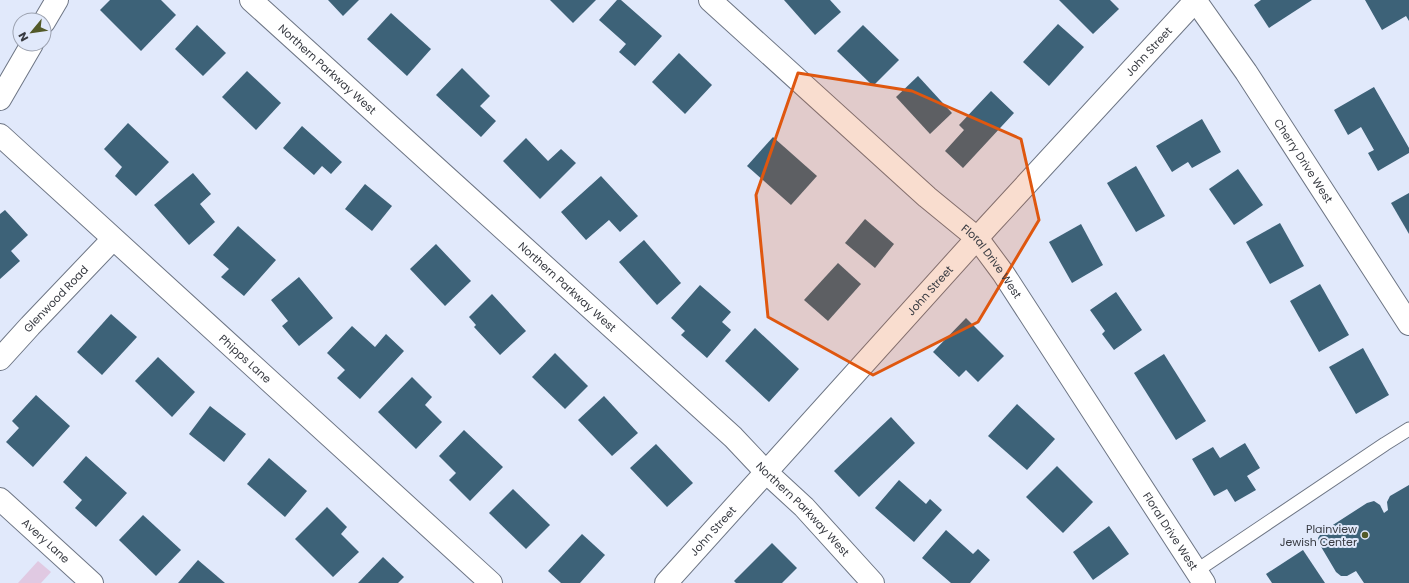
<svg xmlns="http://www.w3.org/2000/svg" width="1409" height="583" viewBox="0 0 1409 583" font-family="Poppins,sans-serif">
  <rect width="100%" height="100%" fill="#e1e9fb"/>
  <polygon fill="#e0c9e2" points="38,561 51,572 41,583 18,583"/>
  <g fill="#3d6278">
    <polygon points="110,0 161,0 176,15 141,51 100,10"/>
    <polygon points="328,0 359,0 343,16"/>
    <polygon points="550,0 596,0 573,23"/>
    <polygon points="617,0 621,0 662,36 635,66 619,52 626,44 599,20"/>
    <polygon points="784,0 830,0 841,12 815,35"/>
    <polygon points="1059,0 1110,0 1119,9 1093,34"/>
    <polygon points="1261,0 1312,0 1269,28 1254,5"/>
    <polygon points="1365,0 1409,0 1409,21 1406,16 1382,30"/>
    <polygon points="391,13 431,49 407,76 367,39"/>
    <polygon points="1058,24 1084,47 1049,86 1023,62"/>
    <polygon points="197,25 226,53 203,76 175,49"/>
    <polygon points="863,25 899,60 873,86 837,51"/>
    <polygon points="679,53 712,85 685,114 652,82"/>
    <polygon points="462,68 490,96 480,106 496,121 481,137 436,95"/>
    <polygon points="247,71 281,103 256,130 222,97"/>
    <polygon points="918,76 952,113 930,134 896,97"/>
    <polygon points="1374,87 1409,148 1409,153 1378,171 1368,153 1374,150 1361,127 1348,135 1334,110"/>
    <polygon points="991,91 1014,113 963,168 945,151 964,130 959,125"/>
    <polygon points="1202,119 1221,152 1192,168 1188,162 1172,172 1156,146"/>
    <polygon points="128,123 169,162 136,196 115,176 122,167 104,149"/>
    <polygon points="302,126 342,162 331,174 322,166 314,175 283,148"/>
    <polygon points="773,137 817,176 791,205 747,166"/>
    <polygon points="526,138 548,161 561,149 576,163 540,199 503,161"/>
    <polygon points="1136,166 1165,216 1136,232 1107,183"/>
    <polygon points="1238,169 1263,205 1234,225 1209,189"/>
    <polygon points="193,173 211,194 200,204 215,222 189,245 154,205"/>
    <polygon points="601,176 638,216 620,232 609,220 586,240 561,212"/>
    <polygon points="365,184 392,206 372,231 345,209"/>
    <polygon points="1409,193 1409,234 1391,203"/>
    <polygon points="5,210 28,235 11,251 20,261 0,279 0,214"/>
    <polygon points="865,219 894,244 875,268 845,243"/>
    <polygon points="1280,223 1304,266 1270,284 1246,242"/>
    <polygon points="1081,224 1103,265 1072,283 1049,242"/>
    <polygon points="238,226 276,260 244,296 221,277 229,269 213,255"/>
    <polygon points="644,240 681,283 657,305 619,262"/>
    <polygon points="436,244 471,281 445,306 410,269"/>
    <polygon points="838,263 861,284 828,321 804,300"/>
    <polygon points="299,277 333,318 299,346 282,326 288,321 271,300"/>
    <polygon points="1320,284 1349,335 1319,352 1290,301"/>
    <polygon points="700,285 731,312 722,322 731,330 707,358 681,335 685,331 671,318"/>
    <polygon points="1116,292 1142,330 1114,350 1102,334 1105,331 1090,310"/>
    <polygon points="492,294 526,331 500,355 474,327 476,325 469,317"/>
    <polygon points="111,314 137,337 102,375 77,352"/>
    <polygon points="966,318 1004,356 978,382 966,370 959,377 933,352"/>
    <polygon points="352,326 375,347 386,334 404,351 360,399 337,378 345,370 327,353"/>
    <polygon points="755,328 799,369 769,402 725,361"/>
    <polygon points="1363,348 1389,395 1356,414 1329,367"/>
    <polygon points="555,353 588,386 565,409 532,377"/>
    <polygon points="1164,354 1206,421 1176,440 1134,373"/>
    <polygon points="158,357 195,392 172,417 135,381"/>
    <polygon points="412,377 432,397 425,405 442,422 416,449 378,412"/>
    <polygon points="36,395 70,426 33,467 6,442 19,428 12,421"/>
    <polygon points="604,396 638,433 612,456 578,420"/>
    <polygon points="1017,404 1055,439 1027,470 988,436"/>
    <polygon points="210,406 246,434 224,462 189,434"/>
    <polygon points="891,417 915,443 859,497 834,471"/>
    <polygon points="464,430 503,467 470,501 449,480 456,473 439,456"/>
    <polygon points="1245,443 1260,468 1247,476 1256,490 1235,502 1227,489 1214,496 1192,459 1213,447 1220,458"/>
    <polygon points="656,444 693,483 667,507 630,468"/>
    <polygon points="86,456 127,493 96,527 75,508 82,500 63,482"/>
    <polygon points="269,458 307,491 285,517 247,484"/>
    <polygon points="1057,466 1093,502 1063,533 1026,497"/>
    <polygon points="899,480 926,504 930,499 942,510 914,542 875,508"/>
    <polygon points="1409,485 1409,583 1364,583 1356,571 1347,576 1341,576 1336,572 1320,545 1318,538 1322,532 1367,503 1374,501 1380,505 1384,513 1388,510 1387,502 1390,496"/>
    <polygon points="513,489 550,525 526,549 489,513"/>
    <polygon points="327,507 347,527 341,534 359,552 333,577 295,539"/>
    <polygon points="143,515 181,550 156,576 119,540"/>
    <polygon points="1109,526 1129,554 1093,580 1073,552"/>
    <polygon points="946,530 973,554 978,549 990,560 970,583 951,583 922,558"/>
    <polygon points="582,534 605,555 580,583 561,583 548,571"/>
    <polygon points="772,543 797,568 782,583 736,583 734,581"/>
    <polygon points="1303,550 1325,583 1272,583 1266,574"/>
    <polygon points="383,557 404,577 398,583 358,583"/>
    <polygon points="198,560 225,583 178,583"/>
  </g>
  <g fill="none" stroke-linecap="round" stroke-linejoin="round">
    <g stroke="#6d7584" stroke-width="15">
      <polyline id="lane" points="1196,571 1385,444 1409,429"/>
    </g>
    <g stroke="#6d7584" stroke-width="24">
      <g id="street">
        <path id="s1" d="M251 0 733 437 766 472 804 507 873 583"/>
        <path id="s2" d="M710 0 927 197 977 238 1003 273 1204 583"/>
        <path id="s3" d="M1195 0 1246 72 1409 324"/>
        <polyline points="44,22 57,0"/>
        <polyline points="0,99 32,44"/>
        <path id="s4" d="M0 135 491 583"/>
        <path id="s5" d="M0 359 30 326 113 239"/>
        <path id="s6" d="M0 499 92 583"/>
        <path id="s7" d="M666 583 988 226 1196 0"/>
      </g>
    </g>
    <use href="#lane" stroke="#fff" stroke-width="13"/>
    <use href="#street" stroke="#fff" stroke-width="22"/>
  </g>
  <path fill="#df570f" fill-opacity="0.2" stroke="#df570f" stroke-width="3" stroke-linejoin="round" d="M798 73 912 91 1021 139 1039 220 978 322 873 375 768 317 756 195Z"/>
  <circle fill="#535a29" stroke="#e1e9fb" stroke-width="1.5" cx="1365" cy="535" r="4"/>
  <g text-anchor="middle" stroke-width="4" stroke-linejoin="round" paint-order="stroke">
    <g font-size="11" fill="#373a41" stroke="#e1e9fb">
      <text dy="4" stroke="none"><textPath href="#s7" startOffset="718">John Street</textPath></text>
      <text dy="4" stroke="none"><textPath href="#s1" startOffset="103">Northern Parkway West</textPath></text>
      <text dy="4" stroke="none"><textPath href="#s3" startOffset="194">Cherry Drive West</textPath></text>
      <text dy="4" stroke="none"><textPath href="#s2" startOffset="385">Floral Drive West</textPath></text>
      <text dy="4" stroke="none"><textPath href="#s1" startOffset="427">Northern Parkway West</textPath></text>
      <text dy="4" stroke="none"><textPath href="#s7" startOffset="394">John Street</textPath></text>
      <text dy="4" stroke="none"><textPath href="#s5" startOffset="82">Glenwood Road</textPath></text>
      <text dy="4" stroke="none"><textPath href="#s4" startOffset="332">Phipps Lane</textPath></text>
      <text dy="4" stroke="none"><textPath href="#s1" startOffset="751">Northern Parkway West</textPath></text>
      <text dy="4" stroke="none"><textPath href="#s7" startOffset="70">John Street</textPath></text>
      <text dy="4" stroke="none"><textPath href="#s2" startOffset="709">Floral Drive West</textPath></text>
      <text dy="4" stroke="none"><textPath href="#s6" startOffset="62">Avery Lane</textPath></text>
    </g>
    <g font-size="11" fill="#373a41" stroke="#e1e9fb" text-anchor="end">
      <text x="1357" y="533">Plainview<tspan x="1357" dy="13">Jewish Center</tspan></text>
    </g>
  </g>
  <g transform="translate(32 32) rotate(241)"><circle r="19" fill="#e1e9fb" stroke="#9da3b1"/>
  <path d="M0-3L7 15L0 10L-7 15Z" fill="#535a29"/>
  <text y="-6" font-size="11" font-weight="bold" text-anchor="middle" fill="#373a41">N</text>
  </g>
</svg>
